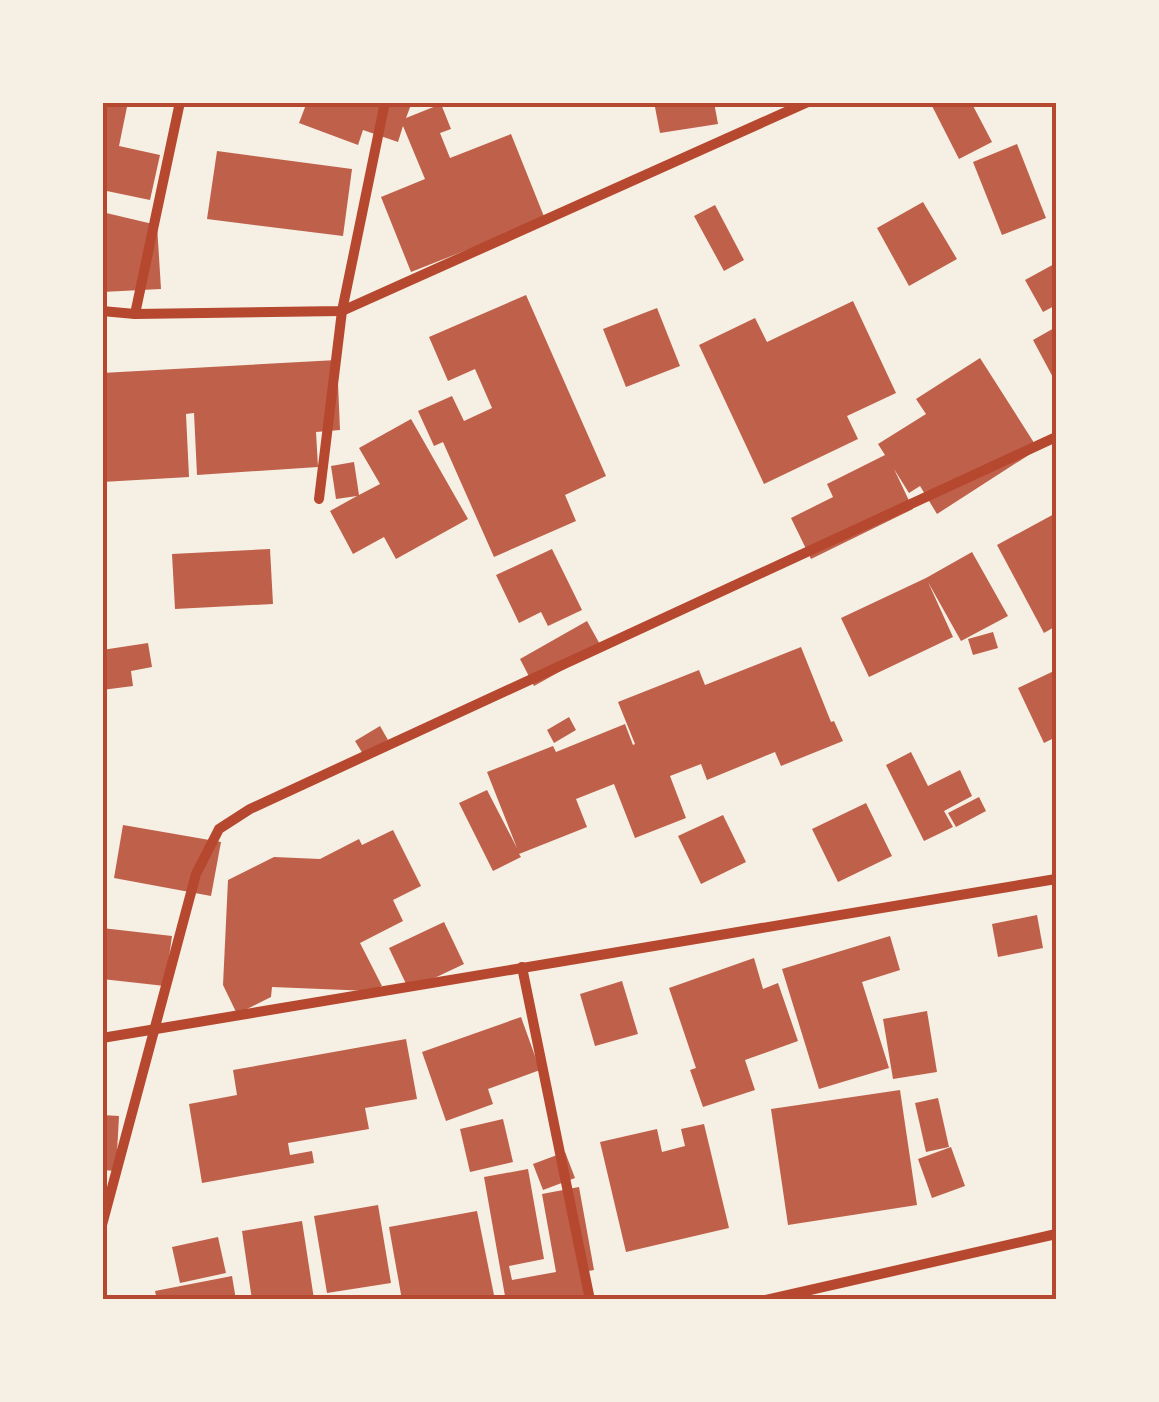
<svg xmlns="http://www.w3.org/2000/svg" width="1159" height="1402" viewBox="0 0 1159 1402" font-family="Manrope,sans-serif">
  <rect width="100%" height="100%" fill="#f6efe4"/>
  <g fill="#bf614a">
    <polygon points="102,102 128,102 119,146 160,155 150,200 102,190"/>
    <polygon points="307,102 412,102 406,118 441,104 451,129 440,133 450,158 511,134 545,219 411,272 381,197 425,179 403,126 398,142 363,130 358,145 299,123"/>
    <polygon points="654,102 714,102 718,124 660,133"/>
    <polygon points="930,102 971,102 992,142 959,159"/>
    <polygon points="1017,144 1046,218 1002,235 973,162"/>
    <polygon points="217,151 352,169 343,236 207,219"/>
    <polygon points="923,202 957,259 909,286 877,228"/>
    <polygon points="715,205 744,260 724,271 694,216"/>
    <polygon points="102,212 157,225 161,289 102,292"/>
    <polygon points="1056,263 1056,305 1043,312 1025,280"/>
    <polygon points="526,295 606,476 565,495 576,521 494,557 443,442 434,446 418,411 452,396 464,421 492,408 475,369 448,381 429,337"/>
    <polygon points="853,301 896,393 847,416 858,439 764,484 699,345 755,318 767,342"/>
    <polygon points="657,308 680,366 626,387 603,329"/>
    <polygon points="1056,327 1056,383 1033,340"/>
    <polygon points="980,358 1038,449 937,514 920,486 909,493 894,469 913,509 811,559 791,518 833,497 827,484 885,455 878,444 926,414 916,399"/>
    <polygon points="337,360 340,430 316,432 318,467 197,475 194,413 186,414 189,477 102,482 102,373"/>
    <polygon points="411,419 468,519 396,559 384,537 353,554 330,511 357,496 336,499 331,466 354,462 359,495 380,484 359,448"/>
    <polygon points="1056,513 1056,626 1044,633 997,545"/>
    <polygon points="270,549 273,604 175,609 172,554"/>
    <polygon points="552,549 582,610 548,626 541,612 519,623 496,575"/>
    <polygon points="972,552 1008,616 961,641 928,582 953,637 869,677 841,618 926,578"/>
    <polygon points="587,621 602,648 534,686 520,659"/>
    <polygon points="993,632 998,648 973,655 968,639"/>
    <polygon points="148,643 152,667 131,671 133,686 102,690 102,650"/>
    <polygon points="801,647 831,722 834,721 843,741 781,766 775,752 707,780 701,764 670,776 686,818 635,838 614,784 576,799 587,827 519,854 521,857 493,871 459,803 487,790 517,848 487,772 553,746 556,752 625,724 633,745 635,744 618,702 699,670 705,685"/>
    <polygon points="1056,670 1056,737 1044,743 1018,688"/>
    <polygon points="569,717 576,730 554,743 547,730"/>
    <polygon points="380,726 388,740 363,754 355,741"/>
    <polygon points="911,752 928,786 960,770 972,796 944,811 953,827 924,841 886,765"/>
    <polygon points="979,797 986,811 956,827 948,813"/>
    <polygon points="866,803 892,856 838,882 812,829"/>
    <polygon points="723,815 746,862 701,884 678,836"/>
    <polygon points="123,825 221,842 211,896 114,878"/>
    <polygon points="393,830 421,886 393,900 403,921 360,943 382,986 370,991 272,987 271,997 237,1014 223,985 228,880 274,857 320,859 359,839 362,845"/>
    <polygon points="1037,915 1043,948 998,957 992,924"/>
    <polygon points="444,922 464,964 409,990 389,948"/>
    <polygon points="102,928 172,936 165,986 102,979"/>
    <polygon points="890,936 900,970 862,982 889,1068 819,1089 782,969"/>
    <polygon points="754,958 763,989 778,983 798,1041 745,1060 755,1090 703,1107 690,1070 696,1068 669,988"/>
    <polygon points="622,981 638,1034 595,1046 580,994"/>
    <polygon points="927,1011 937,1072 893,1079 883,1019"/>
    <polygon points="521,1017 540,1070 488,1089 493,1104 446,1121 422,1052"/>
    <polygon points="406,1039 417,1099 365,1108 369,1129 288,1143 290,1155 312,1151 314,1163 202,1183 189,1104 237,1095 233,1070"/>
    <polygon points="900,1090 917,1205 788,1225 771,1109"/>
    <polygon points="938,1098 949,1147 926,1152 915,1103"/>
    <polygon points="102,1115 119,1116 116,1171 102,1170"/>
    <polygon points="503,1119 513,1162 470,1172 460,1129"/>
    <polygon points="704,1124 729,1228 626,1252 600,1142 657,1129 662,1152 685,1146 681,1129"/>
    <polygon points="951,1147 965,1186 932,1198 918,1159"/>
    <polygon points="565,1152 575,1178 543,1190 533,1164"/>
    <polygon points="528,1169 544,1259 509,1266 512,1280 556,1272 542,1194 579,1187 594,1270 583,1272 587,1296 565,1300 497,1300 497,1297 505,1296 484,1177"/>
    <polygon points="378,1205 391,1283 327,1293 314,1216"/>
    <polygon points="477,1211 495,1300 402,1300 389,1227"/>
    <polygon points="302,1221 314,1299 252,1300 242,1231"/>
    <polygon points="218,1237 226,1273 180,1283 172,1247"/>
    <polygon points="232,1276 236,1300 157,1300 155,1291"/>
  </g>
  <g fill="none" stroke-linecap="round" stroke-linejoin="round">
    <g stroke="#b5482f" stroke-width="10">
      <polyline points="102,311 135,314 342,311 808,102"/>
      <polyline points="135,314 180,102"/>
      <polyline points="319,499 342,311 385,102"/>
      <polyline points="522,967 590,1300"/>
      <polyline points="102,1038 1056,879"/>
      <polyline points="102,1225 196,874 219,829 250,809 1056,437"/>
      <polyline points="766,1300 1056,1234"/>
    </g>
  </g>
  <rect width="1159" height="1402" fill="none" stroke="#f6efe4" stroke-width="210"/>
  <rect x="105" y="105" width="949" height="1192" fill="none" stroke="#b5482f" stroke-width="4"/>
</svg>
